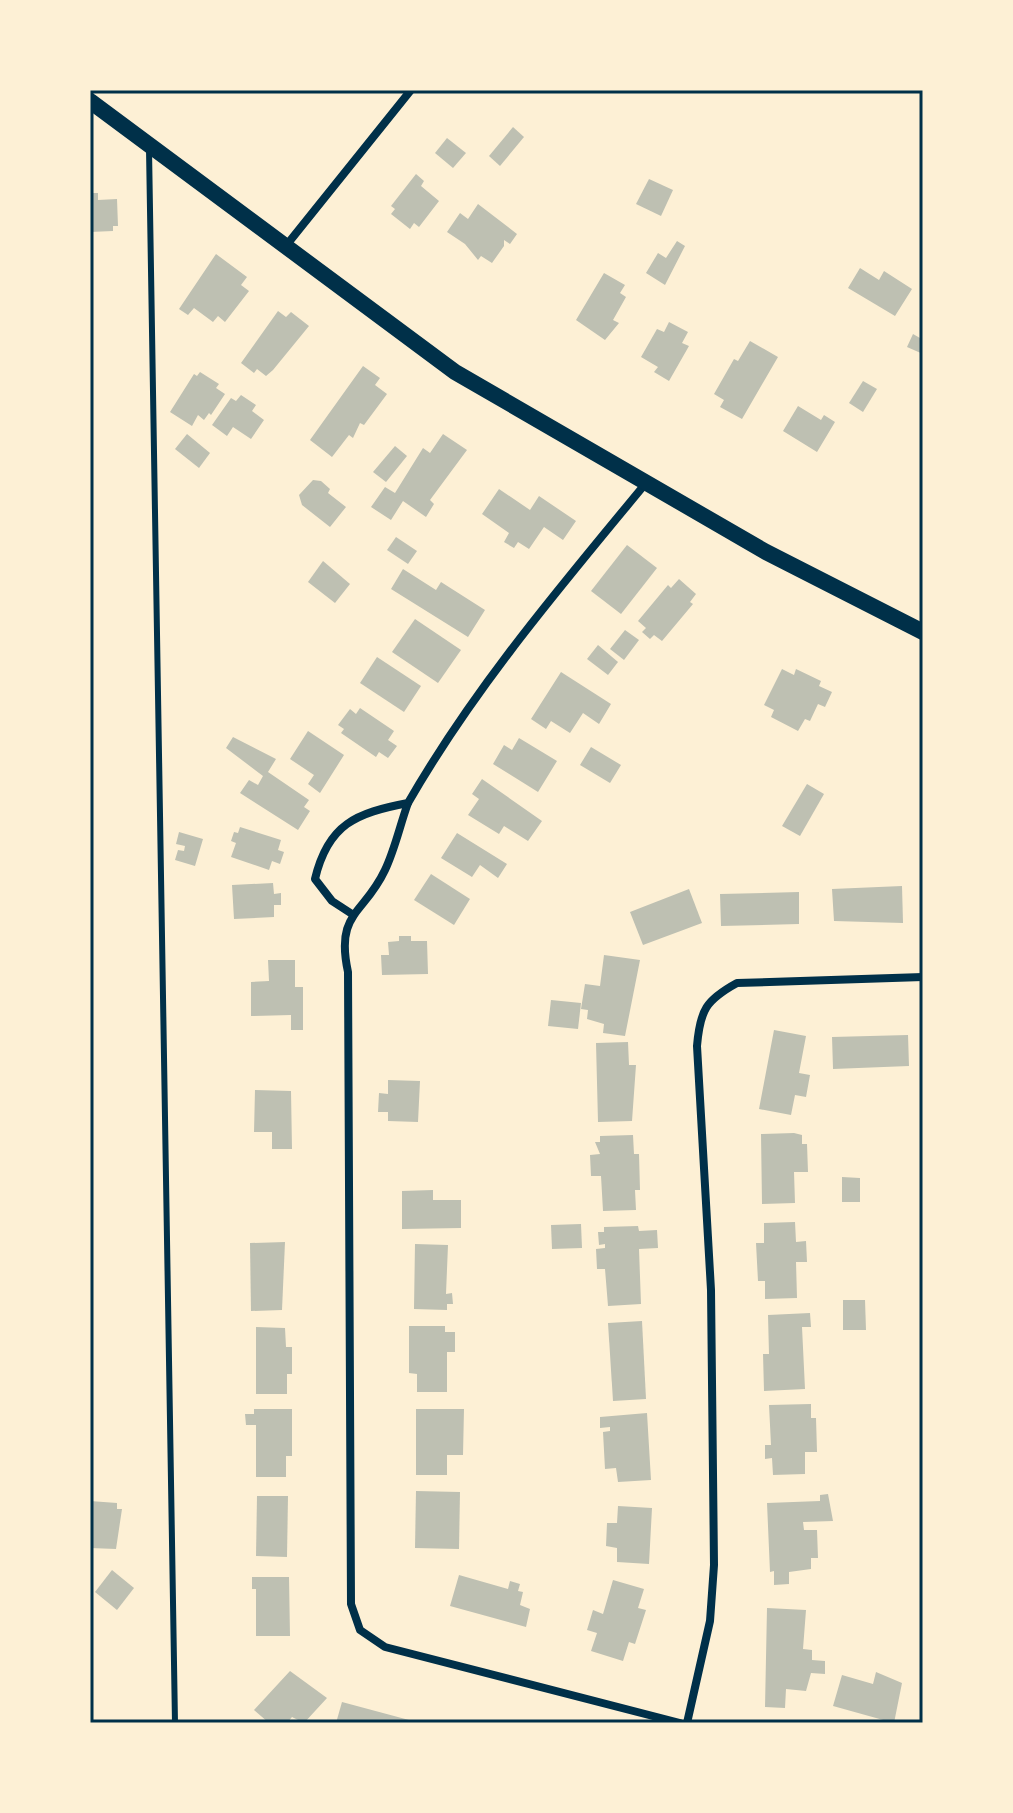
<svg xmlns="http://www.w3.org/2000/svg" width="1013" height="1813" viewBox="0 0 1013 1813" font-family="Bitter,serif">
  <rect width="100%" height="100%" fill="#fdf0d5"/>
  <g fill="#bec0b2">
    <polygon points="513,127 524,137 500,166 489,156"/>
    <polygon points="447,138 466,153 453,168 435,153"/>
    <polygon points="416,174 424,181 421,186 439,201 419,227 414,223 410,229 391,214 395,209 391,206"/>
    <polygon points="649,179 673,190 661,216 636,204"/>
    <polygon points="90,193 98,193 98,200 117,199 118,226 113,226 113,231 90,232"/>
    <polygon points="478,204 517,234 510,244 504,240 504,246 492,263 481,256 478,260 465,244 447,232 460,213 468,219"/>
    <polygon points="677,241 685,246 665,285 646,273 658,253 666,258"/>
    <polygon points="216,254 247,277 241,285 249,291 225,322 218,316 213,322 194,308 188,315 179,309"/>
    <polygon points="860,268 879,280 884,271 912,289 895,316 848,288"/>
    <polygon points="604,273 625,285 620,293 626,297 613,320 619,323 605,340 576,320"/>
    <polygon points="278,311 286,317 291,312 309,326 273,370 266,376 257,369 254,373 241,363"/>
    <polygon points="669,322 688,332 682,343 689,346 669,381 654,372 658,367 641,357 657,329 664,332"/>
    <polygon points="923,332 923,354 907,347 913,334 920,338"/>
    <polygon points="750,341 778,357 742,419 720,407 724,400 714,394 734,359 738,361"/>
    <polygon points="363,366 380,378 375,385 387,394 364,425 360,423 353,438 349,435 332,457 310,440"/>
    <polygon points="200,372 219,384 216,388 225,394 211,415 209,413 204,420 198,415 192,426 170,412 194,374 197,376"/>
    <polygon points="863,381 877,389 863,412 849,403"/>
    <polygon points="241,395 256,405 252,411 264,420 251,439 233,427 227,436 212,425 231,398 236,401"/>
    <polygon points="798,406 821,420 824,415 835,422 817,452 783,431"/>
    <polygon points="187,434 210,453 199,468 175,449"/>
    <polygon points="443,434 467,450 430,500 434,504 426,517 403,501 391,520 371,507 385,487 395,493 423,448 430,453"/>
    <polygon points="395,446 407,456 386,482 373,472"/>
    <polygon points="313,480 321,481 330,489 328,493 346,507 330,527 302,505 299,495"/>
    <polygon points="499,489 530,510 539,496 576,521 563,540 544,527 529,549 518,542 514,548 504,542 509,533 482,514"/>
    <polygon points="396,537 417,551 408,564 387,550"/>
    <polygon points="627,545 657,568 621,614 591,591"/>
    <polygon points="323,561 350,584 335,603 308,582"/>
    <polygon points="403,569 436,590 441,582 485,610 468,637 391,589"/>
    <polygon points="679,579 696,594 690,602 693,604 662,641 654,635 650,639 642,632 646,628 638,621 668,585 671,588"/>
    <polygon points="415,619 461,650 438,683 392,652"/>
    <polygon points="625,630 639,640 624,660 610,649"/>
    <polygon points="598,645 618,662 608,675 587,659"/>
    <polygon points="377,657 421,686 404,712 360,683"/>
    <polygon points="782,669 794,675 796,669 821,681 819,686 832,692 825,707 818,704 810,721 805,719 798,731 771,717 774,710 764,705"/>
    <polygon points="561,672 611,704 599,724 583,713 570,733 551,721 546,729 531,719"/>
    <polygon points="360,708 394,731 388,740 397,746 388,758 379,752 376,757 341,733 344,729 338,725 350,709 356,714"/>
    <polygon points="308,731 344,755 320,793 308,784 314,775 290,759"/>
    <polygon points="233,737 276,759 268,772 309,800 304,807 310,811 298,830 240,793 249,780 258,785 263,776 226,748"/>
    <polygon points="519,738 557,761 538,792 493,764 504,745 512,750"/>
    <polygon points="591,747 621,765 610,783 580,765"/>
    <polygon points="482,779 542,821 528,841 504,826 499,834 468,815 479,799 472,794"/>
    <polygon points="807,784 824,794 800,836 782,826"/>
    <polygon points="240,827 281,840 278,850 284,852 280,864 272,861 269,870 231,857 236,843 231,841 234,832 238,833"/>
    <polygon points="179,832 203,839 195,866 175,860 178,850 184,851 185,846 176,844"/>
    <polygon points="457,833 507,864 498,878 480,865 472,877 441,858"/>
    <polygon points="431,874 470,899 454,925 414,900"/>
    <polygon points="273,883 274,894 281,893 281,905 274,905 274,917 234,919 232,885"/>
    <polygon points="902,886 903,923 834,921 832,889"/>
    <polygon points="689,889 702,923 643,945 630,912"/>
    <polygon points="799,892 799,924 721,926 720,894"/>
    <polygon points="399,936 411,936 411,941 427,941 428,974 382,975 381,955 389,955 388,942 399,941"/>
    <polygon points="604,955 640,960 625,1036 603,1033 604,1024 587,1019 588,1010 581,1009 585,984 600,986"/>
    <polygon points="268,960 295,960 295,987 303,987 303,1030 291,1030 291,1015 251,1016 251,982 269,981"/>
    <polygon points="551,1000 581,1003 578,1029 548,1026"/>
    <polygon points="774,1030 806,1036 799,1073 810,1075 806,1097 795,1095 791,1115 759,1109"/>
    <polygon points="908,1035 909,1066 833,1069 832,1037"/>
    <polygon points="628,1042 629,1065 636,1065 632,1121 598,1122 596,1043"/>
    <polygon points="388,1080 420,1081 418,1122 388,1121 388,1112 378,1112 379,1093 388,1094"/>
    <polygon points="255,1090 291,1091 292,1149 272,1149 272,1132 254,1132"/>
    <polygon points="794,1133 802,1135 802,1144 807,1144 808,1172 794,1172 795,1203 762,1204 761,1134"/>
    <polygon points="633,1135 634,1154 639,1154 640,1190 635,1190 636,1210 603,1211 601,1176 591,1176 590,1155 600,1154 595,1142 600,1142 600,1136"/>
    <polygon points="842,1177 860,1178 860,1202 842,1202"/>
    <polygon points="433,1190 433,1200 461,1200 461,1228 402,1229 402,1191"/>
    <polygon points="795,1222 796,1242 806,1241 807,1262 796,1262 797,1298 765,1299 765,1281 758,1281 756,1243 764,1243 764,1223"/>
    <polygon points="581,1224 582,1248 552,1249 551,1225"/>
    <polygon points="638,1226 639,1231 657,1230 658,1248 639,1249 641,1304 608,1306 605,1269 597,1269 596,1249 605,1248 605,1244 599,1245 598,1232 604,1232 604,1227"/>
    <polygon points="285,1242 282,1310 251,1311 250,1243"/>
    <polygon points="415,1244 448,1245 446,1294 452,1293 453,1304 447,1304 447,1310 414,1309"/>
    <polygon points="843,1300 865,1300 866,1330 843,1330"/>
    <polygon points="810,1313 811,1327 802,1327 805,1389 764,1391 763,1354 769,1354 768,1315"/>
    <polygon points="642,1321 646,1399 613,1401 608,1323"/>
    <polygon points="409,1326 445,1326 445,1332 455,1332 455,1352 447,1352 447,1392 417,1392 417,1374 409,1373"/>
    <polygon points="256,1327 285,1328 286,1347 292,1347 292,1374 287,1374 287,1394 256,1394"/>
    <polygon points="811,1404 811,1418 816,1418 817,1452 805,1452 805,1474 773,1475 772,1458 765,1459 765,1445 771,1445 769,1405"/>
    <polygon points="254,1409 292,1409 292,1456 286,1456 286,1477 256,1477 256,1425 246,1425 245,1414 254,1414"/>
    <polygon points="416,1409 464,1409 463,1455 447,1455 447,1475 416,1475"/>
    <polygon points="647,1413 651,1480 618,1482 616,1468 605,1469 603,1432 610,1431 610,1427 600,1428 600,1417"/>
    <polygon points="416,1491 460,1492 459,1549 415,1548"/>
    <polygon points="828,1494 833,1521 803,1522 804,1530 817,1530 818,1558 811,1558 811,1569 789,1572 789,1584 774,1585 774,1571 770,1572 767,1503 820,1501 820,1495"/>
    <polygon points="257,1496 288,1496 287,1557 256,1556"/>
    <polygon points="90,1501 117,1503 117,1509 122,1509 116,1549 90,1548"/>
    <polygon points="618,1506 652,1508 649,1564 617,1562 617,1548 606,1546 607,1523 617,1523"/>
    <polygon points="112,1570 134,1588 117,1610 95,1592"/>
    <polygon points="459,1575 508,1589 510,1581 520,1584 518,1591 523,1592 520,1605 530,1609 526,1627 450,1606"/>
    <polygon points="252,1577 289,1577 290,1636 256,1636 256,1589 252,1589"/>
    <polygon points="613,1580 644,1589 638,1608 646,1610 635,1644 629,1642 623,1661 591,1651 597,1633 587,1630 593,1610 603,1614"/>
    <polygon points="767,1608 806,1610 803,1649 812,1650 812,1660 825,1661 825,1674 811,1673 806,1691 786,1689 785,1708 765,1707"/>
    <polygon points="290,1671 327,1698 304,1723 292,1717 287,1723 269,1723 254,1710"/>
    <polygon points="876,1672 902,1683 894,1723 833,1706 842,1675 873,1684"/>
    <polygon points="342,1702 409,1720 408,1723 336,1723"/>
  </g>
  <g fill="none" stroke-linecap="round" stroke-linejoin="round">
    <polyline stroke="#003049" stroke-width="6" points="149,149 175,1723"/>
    <g stroke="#003049" stroke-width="8">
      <polyline points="285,247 411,90"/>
      <path d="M408 803C400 825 395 849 385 870 364 915 335 912 348 972L351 1604 360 1630 385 1647 680 1723"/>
      <path d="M352 914 332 901 315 879C328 824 356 813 408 803 474 688 561 586 646 483"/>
      <path d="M687 1723 710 1621 714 1565 711 1290 697 1046C700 1010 706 1000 737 983L923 977"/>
    </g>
    <polyline stroke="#003049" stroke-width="16" points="90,101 455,372 766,552 923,632"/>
  </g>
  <rect width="1013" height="1813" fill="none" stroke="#fdf0d5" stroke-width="184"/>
  <rect x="92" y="92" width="829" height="1629" fill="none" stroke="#003049" stroke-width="3"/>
</svg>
